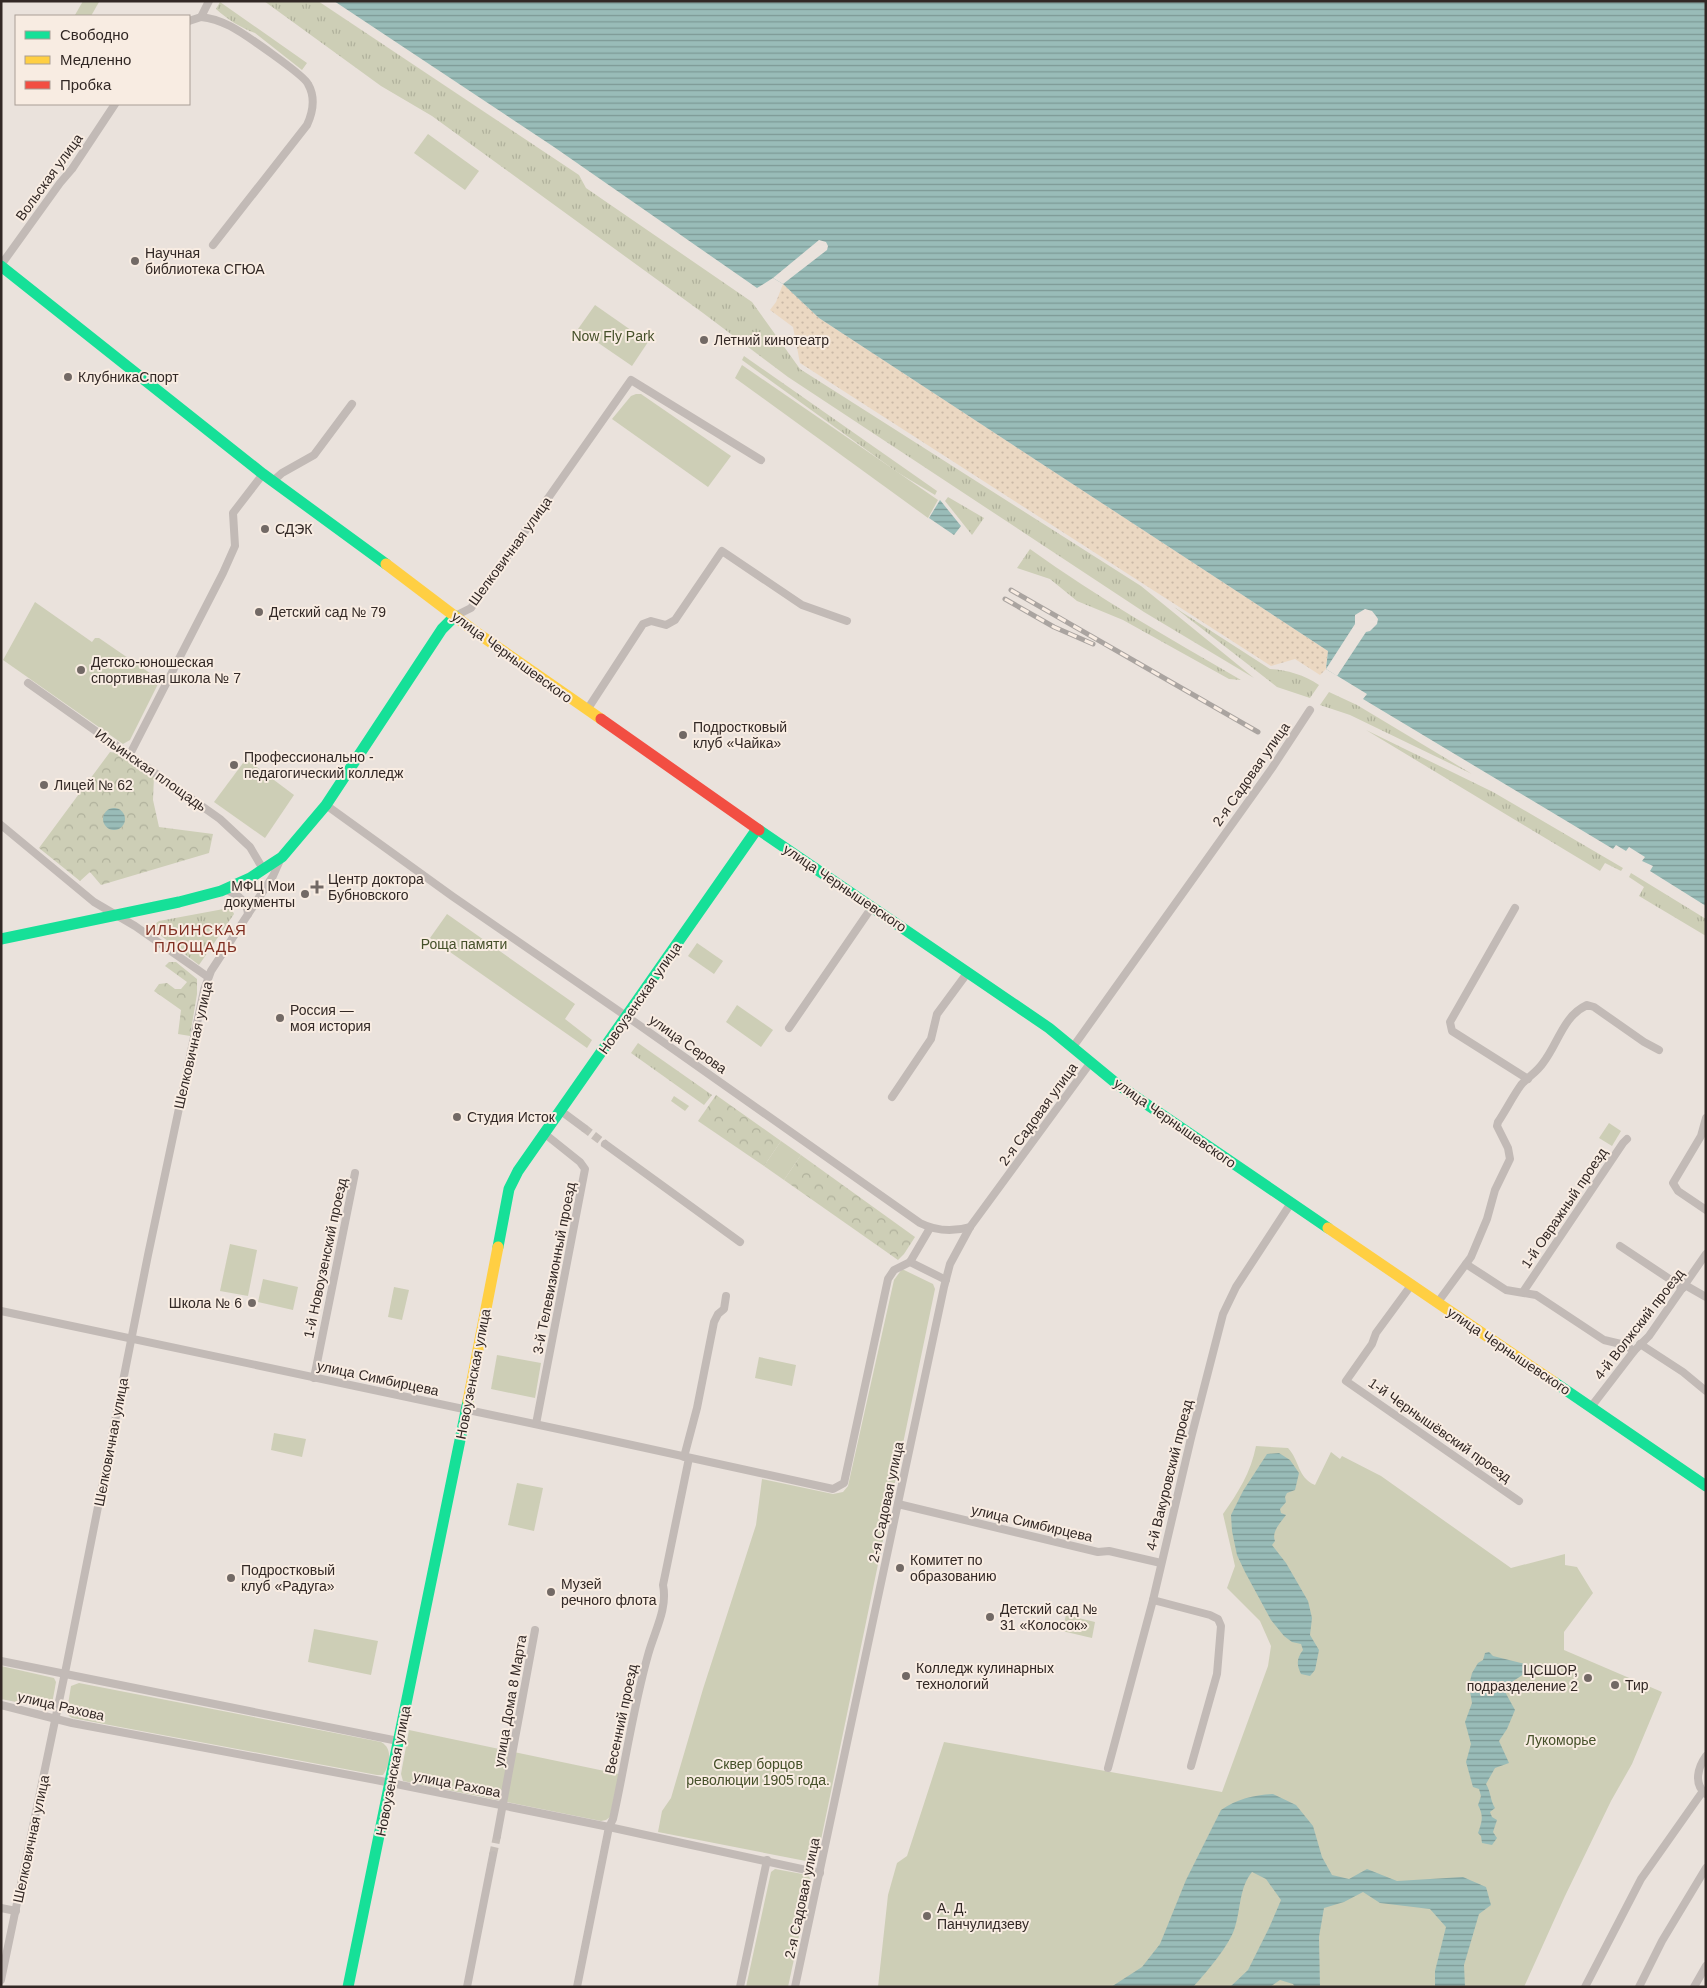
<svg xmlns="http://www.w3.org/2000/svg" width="1707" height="1988" viewBox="0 0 1707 1988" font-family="Helvetica,sans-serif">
  <defs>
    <pattern id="grass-tufts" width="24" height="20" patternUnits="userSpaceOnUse" patternTransform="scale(1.25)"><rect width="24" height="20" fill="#cdceb6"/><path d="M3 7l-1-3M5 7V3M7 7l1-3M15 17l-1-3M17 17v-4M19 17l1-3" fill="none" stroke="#b0b19c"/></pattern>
    <pattern id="forest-crowns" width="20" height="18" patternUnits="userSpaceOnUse" patternTransform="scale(1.25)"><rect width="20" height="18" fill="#cdceb6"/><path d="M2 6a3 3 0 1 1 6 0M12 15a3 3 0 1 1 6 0" fill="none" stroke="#b0b19c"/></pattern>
    <pattern id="sand-dots" width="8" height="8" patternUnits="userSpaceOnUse" patternTransform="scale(1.25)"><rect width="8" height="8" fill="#ebd8c2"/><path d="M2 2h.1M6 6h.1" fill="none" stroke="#cab9a7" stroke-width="1.8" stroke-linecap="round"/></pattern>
    <pattern id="water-rules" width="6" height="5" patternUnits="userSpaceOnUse" patternTransform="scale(1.25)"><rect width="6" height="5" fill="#99bcb8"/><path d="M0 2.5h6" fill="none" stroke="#7d9995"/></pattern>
  </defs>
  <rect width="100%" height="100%" fill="#eae2dc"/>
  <g fill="url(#grass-tufts)">
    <polygon points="264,1 318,1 579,175 586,188 752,302 800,369 1141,586 1254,678 1144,612 788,377 703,313 432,116 381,86"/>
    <path d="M220 2 307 63 302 70 255 33C241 28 227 19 216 9Z"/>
    <polygon points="744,356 937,491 935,495 897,472 742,360"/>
    <polygon points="948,497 984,518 972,535 945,501"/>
    <path d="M1030 549C1098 598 1169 638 1241 680L1229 679 1123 620 1077 601 1050 579 1017 568Z"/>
    <path d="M1174 607 1270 669C1287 670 1305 675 1319 685L1310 698 1277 687Z"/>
    <polygon points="1329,692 1357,705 1472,774 1350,715 1320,705"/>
    <polygon points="1366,730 1493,792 1623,868 1621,871 1605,863 1600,871"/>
    <polygon points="1631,873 1706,919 1706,936 1639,896 1644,887 1629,877"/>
    <polygon points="229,908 232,910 234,914 199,965 156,932 154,928 155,924 159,921"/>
    <polygon points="638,1043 712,1095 704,1105 631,1053"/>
    <polygon points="674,1096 689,1106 685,1111 671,1101"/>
  </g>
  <g fill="url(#forest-crowns)">
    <polygon points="110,752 124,754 154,776 153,800 159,827 213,834 209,853 101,885 90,872 80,881 39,848"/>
    <polygon points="169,962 176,962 197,979 197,994 190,1036 178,1034 181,1010 154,991 159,984 167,983 175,989 181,989 187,982 165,966"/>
    <polygon points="716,1095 781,1141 764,1166 698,1121"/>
    <polygon points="801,1155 915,1237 904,1254 898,1260 784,1180"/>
  </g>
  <polygon fill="url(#sand-dots)" points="783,284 819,318 1328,651 1326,669 1320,675 1295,659 1271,666 800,363 793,327 770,310 776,302"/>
  <g fill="#cdceb6">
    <polygon points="83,1 99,2 91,16 75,15"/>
    <polygon points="428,134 479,171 465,190 414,153"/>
    <polygon points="595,305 648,342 632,366 578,329"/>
    <polygon points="742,365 938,500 928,518 735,378"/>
    <polygon points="636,394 641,394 731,456 708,487 612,419 631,396"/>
    <polygon points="35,602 92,642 95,638 99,638 160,680 130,740 123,744 3,660"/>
    <polygon points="246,759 294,795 265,838 214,802"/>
    <polygon points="447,914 575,1004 565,1019 592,1040 587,1048 430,938"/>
    <polygon points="697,943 723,961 714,974 688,956"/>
    <polygon points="737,1005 773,1030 761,1047 726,1022"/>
    <polygon points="1609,1123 1621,1131 1612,1146 1599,1138"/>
    <polygon points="781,1141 801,1155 784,1180 764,1166"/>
    <polygon points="230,1244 257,1250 248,1296 220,1291"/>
    <polygon points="902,1269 933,1284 935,1289 817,1859 815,1862 811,1862 658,1832 662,1811 671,1798 703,1689 756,1525 762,1479 833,1494 843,1492 848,1486 894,1280"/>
    <polygon points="263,1279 298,1287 293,1310 258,1302"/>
    <polygon points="394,1287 409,1290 402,1320 388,1317"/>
    <polygon points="497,1355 541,1363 535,1398 491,1389"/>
    <polygon points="759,1357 796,1365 792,1386 755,1378"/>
    <polygon points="274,1433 306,1439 302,1457 271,1450"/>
    <path d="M1256 1446 1288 1448C1300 1461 1297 1477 1315 1485L1331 1452 1340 1459 1342 1456 1381 1476 1511 1568 1565 1554V1565L1577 1567 1593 1593 1564 1632V1650L1662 1692 1632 1764 1611 1801 1565 1896 1524 1987H878L888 1895 897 1863 907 1856 944 1742 1222 1792 1268 1666 1271 1646 1260 1621 1227 1588 1235 1566 1223 1514C1238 1493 1251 1472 1256 1446Z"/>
    <polygon points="517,1483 543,1488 534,1531 508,1525"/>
    <polygon points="1066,1615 1095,1622 1092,1638 1062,1631"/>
    <polygon points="314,1629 378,1641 371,1675 308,1662"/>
    <polygon points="1,1666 54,1678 56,1682 52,1704 46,1708 1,1699"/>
    <path d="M79 1683 381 1742C393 1748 390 1765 383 1775H377L72 1718 69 1716 67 1711 71 1686Z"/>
    <polygon points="409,1730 619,1774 610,1817 606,1820 601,1821 403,1781 401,1774"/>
    <polygon points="775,1869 808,1875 811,1880 788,1987 746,1987 771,1872"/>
  </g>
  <g fill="url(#water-rules)">
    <polygon points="334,1 1706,1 1706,906 1650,871 1653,866 1642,861 1645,857 1629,847 1626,851 1616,845 1613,849 1363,699 1367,694 1326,669 1328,651 819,318 783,284 773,278 757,288 554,147"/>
    <polygon points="940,500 961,526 954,535 929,518"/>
    <circle cx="114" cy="819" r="11"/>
    <path d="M1279 1453 1290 1460 1299 1473 1295 1490 1287 1493 1285 1497 1286 1502 1280 1509 1281 1513 1286 1515C1281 1522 1271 1532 1275 1541L1272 1545 1286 1563 1308 1601 1312 1618 1310 1635 1319 1650 1315 1670 1310 1676 1301 1674C1296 1664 1297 1658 1303 1650L1301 1644 1292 1642 1284 1636 1271 1620 1245 1572 1237 1555 1232 1531 1231 1515 1243 1491 1267 1454Z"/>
    <path d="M1489 1652 1493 1656 1525 1664 1527 1670C1521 1679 1509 1681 1504 1690L1515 1710 1507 1729 1499 1741 1509 1763 1495 1768 1486 1784C1491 1792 1490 1800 1495 1808L1490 1812 1492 1817 1497 1820 1493 1832 1497 1838 1492 1845 1482 1843 1481 1836 1478 1833C1482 1822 1484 1816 1478 1805L1481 1796 1479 1789 1473 1787 1466 1762 1471 1744 1465 1722 1472 1703 1469 1685 1472 1673 1478 1663 1483 1660 1485 1653Z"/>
    <path d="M1273 1794 1296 1805 1313 1826 1322 1857 1332 1875 1349 1879 1367 1869 1397 1881 1463 1877 1486 1887 1491 1905 1479 1914 1464 1965 1465 1987H1435V1971L1446 1927 1430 1909 1380 1903 1363 1892 1344 1902 1324 1908 1319 1937 1320 1987H1295L1293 1984 1280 1980 1270 1987H1230L1248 1970 1269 1928 1281 1900 1266 1879 1252 1872C1239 1888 1241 1908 1235 1927 1230 1945 1206 1973 1193 1987H1111L1142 1967 1160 1944 1186 1880 1221 1810C1237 1799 1254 1795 1273 1794Z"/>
  </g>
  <g fill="#eae2dc">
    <polygon points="819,240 826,242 828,246 827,250 783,284 773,278"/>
    <polygon points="1365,609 1372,611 1376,616 1378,619 1377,624 1370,631 1366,632 1337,676 1326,669 1355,624 1355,615"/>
  </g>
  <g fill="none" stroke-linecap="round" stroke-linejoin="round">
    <g stroke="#c5bdb7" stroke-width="8" stroke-dasharray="8 4" stroke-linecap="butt">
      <polyline points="584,1128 605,1144"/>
      <polyline points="493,1855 497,1836"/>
    </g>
    <g stroke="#c2bab6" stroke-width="8">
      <path d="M201 17C211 18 220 21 230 26 242 32 304 75 308 84 316 98 313 112 307 125L213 245"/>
      <polyline points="189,21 201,17 209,1"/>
      <polyline points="1,265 60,183 72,169 115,104"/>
      <polyline points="273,481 282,473 314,455 352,404"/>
      <polyline points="455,616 471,608 631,380 761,460"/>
      <polyline points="28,683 220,819 250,847 263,869"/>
      <polyline points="587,710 643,624 651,621 666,625 675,620 722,551 802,605 847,621"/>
      <polyline points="130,754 223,573 235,546 233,513 263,474"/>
      <path d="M326 805 452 896 639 1025 920 1223C936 1231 953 1232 970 1227"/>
      <polyline points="1,825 94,902 135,926 208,977"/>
      <path d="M226 890C237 894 247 901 248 914"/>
      <polyline points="1515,908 1450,1022 1452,1031 1528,1079"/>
      <polyline points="789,1028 872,907"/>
      <polyline points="1073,1047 1272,768 1310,710"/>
      <polyline points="892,1097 931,1039 937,1014 968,972"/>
      <polyline points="561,1111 584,1128"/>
      <polyline points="1706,1118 1701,1136 1673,1183 1678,1191 1706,1210"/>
      <polyline points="605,1144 740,1242"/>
      <polyline points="1620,1246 1683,1288"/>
      <polyline points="910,1262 946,1280"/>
      <polyline points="1466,1264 1506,1290 1536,1295 1604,1340 1625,1345 1634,1351"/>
      <polyline points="1412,1284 1376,1333 1372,1344 1346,1381 1519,1501"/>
      <polyline points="1685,1285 1706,1297"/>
      <polyline points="1523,1292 1623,1143 1627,1139"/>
      <path d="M1438 1302 1471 1257 1487 1219 1495 1190 1510 1159 1508 1148 1497 1126 1498 1122C1506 1110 1513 1096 1521 1085 1528 1077 1537 1072 1543 1063 1558 1044 1563 1016 1587 1005L1594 1007 1644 1042 1659 1050"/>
      <polyline points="1,1311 577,1433 833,1489 844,1483 888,1279 894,1270 910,1262 930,1228"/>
      <polyline points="1640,1344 1683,1372 1706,1391"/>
      <polyline points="314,1378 355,1173"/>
      <polyline points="1591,1407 1634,1351 1649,1336 1706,1254"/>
      <polyline points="536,1424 585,1169 580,1162 545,1134"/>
      <polyline points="684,1457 697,1408 714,1322 718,1314 724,1309 726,1296"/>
      <polyline points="898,1504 1098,1552 1109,1551 1161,1563"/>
      <polyline points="1153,1600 1210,1615 1218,1619 1221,1626 1217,1674 1191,1766"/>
      <polyline points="1,1661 398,1741"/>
      <polyline points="1,1705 72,1723 376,1780 609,1827 820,1873"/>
      <path d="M1706 1756C1698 1767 1693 1784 1706 1794"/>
      <polyline points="1108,1768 1153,1600 1191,1438 1223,1314 1236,1287 1291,1203"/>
      <polyline points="497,1836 535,1630"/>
      <polyline points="1,1908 16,1911"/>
      <polyline points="1,1980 67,1663 148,1255 204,990 211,971 273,876 281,858"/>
      <polyline points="467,1987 493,1855"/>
      <path d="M577 1987 609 1827 613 1819C625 1765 633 1708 648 1655 654 1632 668 1609 663 1585L689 1458"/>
      <polyline points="740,1987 767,1860"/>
      <polyline points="795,1987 944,1287 950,1264 970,1227 1091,1062"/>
      <polyline points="1585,1987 1641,1879 1703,1791"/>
      <polyline points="1639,1987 1662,1941 1706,1868"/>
      <polyline points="1694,1987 1706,1966"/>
    </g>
    <g stroke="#16e098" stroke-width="11">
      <polyline points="1,266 263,474 386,564"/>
      <polyline points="759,830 1049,1028 1117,1084 1328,1228"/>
      <polyline points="1,939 179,902 221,891 250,878 282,857 326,805 442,629 455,616"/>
      <polyline points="498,1247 509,1189 518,1171 757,829"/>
      <polyline points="1554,1382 1706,1486"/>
      <polyline points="348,1987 468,1401"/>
    </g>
    <g stroke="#ffcf43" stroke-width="11">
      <polyline points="386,564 473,630 601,719"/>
      <polyline points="1328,1228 1554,1382"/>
      <polyline points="468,1401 498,1247"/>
    </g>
    <polyline stroke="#f24e42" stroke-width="11" points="601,719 759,830"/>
    <g stroke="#aaa4a0" stroke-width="5">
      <g id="rail">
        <polyline points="1011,590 1258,732"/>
        <polyline points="1005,599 1054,627 1093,644"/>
      </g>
    </g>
    <use href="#rail" stroke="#f8ece2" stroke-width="3" stroke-dasharray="9" stroke-linecap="butt"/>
  </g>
  <g fill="#726965" stroke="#f8ece2" stroke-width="2">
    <circle cx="135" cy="261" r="5"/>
    <circle cx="704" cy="340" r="5"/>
    <circle cx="68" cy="377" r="5"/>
    <circle cx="265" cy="529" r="5"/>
    <circle cx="259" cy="612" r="5"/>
    <circle cx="81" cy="670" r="5"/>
    <circle cx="683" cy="735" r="5"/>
    <circle cx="234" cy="765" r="5"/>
    <circle cx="44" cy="785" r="5"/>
    <path d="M314.5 879.5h5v5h5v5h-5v5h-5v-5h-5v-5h5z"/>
    <circle cx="305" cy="894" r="5"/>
    <circle cx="280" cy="1018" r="5"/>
    <circle cx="457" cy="1117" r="5"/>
    <circle cx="252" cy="1303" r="5"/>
    <circle cx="900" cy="1568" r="5"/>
    <circle cx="231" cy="1578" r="5"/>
    <circle cx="551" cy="1592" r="5"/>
    <circle cx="990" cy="1617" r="5"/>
    <circle cx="906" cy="1676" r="5"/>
    <circle cx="1588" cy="1678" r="5"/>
    <circle cx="1615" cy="1685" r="5"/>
    <circle cx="927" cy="1916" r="5"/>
  </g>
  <g text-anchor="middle" stroke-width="4" stroke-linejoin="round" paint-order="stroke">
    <g font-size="14" fill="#322825" stroke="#f8ece2">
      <text transform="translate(49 177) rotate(-54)" y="5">Вольская улица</text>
      <text transform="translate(510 551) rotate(-54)" y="5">Шелковичная улица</text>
      <text transform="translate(512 657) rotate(36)" y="5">улица Чернышевского</text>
      <text transform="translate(151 770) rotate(35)" y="5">Ильинская площадь</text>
      <text transform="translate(1251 774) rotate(-55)" y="5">2-я Садовая улица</text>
      <text transform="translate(845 888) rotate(34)" y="5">улица Чернышевского</text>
      <text transform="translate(640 998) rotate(-55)" y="5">Новоузенская улица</text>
      <text transform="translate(688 1044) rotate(35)" y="5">улица Серова</text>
      <text transform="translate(193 1045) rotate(-77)" y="5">Шелковичная улица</text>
      <text transform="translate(1038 1114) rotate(-54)" y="5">2-я Садовая улица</text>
      <text transform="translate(1175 1123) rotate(35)" y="5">улица Чернышевского</text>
      <text transform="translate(1564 1208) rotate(-56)" y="5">1-й Овражный проезд</text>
      <text transform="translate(325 1258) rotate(-78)" y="5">1-й Новоузенский проезд</text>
      <text transform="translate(554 1268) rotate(-79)" y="5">3-й Телевизионный проезд</text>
      <text transform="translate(1639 1324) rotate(-52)" y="5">4-й Волжский проезд</text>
      <text transform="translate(1509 1351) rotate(34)" y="5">улица Чернышевского</text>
      <text transform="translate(473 1374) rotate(-79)" y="5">Новоузенская улица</text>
      <text transform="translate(378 1378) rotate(12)" y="5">улица Симбирцева</text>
      <text transform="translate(1440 1430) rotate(35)" y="5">1-й Чернышёвский проезд</text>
      <text transform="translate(111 1442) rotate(-79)" y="5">Шелковичная улица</text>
      <text transform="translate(1169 1475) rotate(-76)" y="5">4-й Вакуровский проезд</text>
      <text transform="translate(886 1502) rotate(-78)" y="5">2-я Садовая улица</text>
      <text transform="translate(1032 1523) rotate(13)" y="5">улица Симбирцева</text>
      <text transform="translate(510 1701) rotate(-80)" y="5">улица Дома 8 Марта</text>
      <text transform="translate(61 1706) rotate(13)" y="5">улица Рахова</text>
      <text transform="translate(621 1719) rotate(-78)" y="5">Весенний проезд</text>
      <text transform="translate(393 1771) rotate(-79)" y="5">Новоузенская улица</text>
      <text transform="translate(457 1784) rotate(11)" y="5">улица Рахова</text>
      <text transform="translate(31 1839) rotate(-78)" y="5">Шелковичная улица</text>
      <text transform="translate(802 1898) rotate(-78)" y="5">2-я Садовая улица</text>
    </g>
    <g font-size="14" fill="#322825" stroke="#f8ece2" text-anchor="start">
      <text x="145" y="258">Научная<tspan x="145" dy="16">библиотека СГЮА</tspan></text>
      <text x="714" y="345">Летний кинотеатр</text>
      <text x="78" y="382">КлубникаСпорт</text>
      <text x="275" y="534">СДЭК</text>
      <text x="269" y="617">Детский сад № 79</text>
      <text x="91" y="667">Детско-юношеская<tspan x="91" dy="16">спортивная школа № 7</tspan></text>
      <text x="693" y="732">Подростковый<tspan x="693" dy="16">клуб «Чайка»</tspan></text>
      <text x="244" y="762">Профессионально -<tspan x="244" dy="16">педагогический колледж</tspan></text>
      <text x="54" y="790">Лицей № 62</text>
      <text x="328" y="884">Центр доктора<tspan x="328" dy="16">Бубновского</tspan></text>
      <text x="295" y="891" text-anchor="end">МФЦ Мои<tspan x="295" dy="16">документы</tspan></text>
      <text x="290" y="1015">Россия —<tspan x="290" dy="16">моя история</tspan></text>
      <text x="467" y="1122">Студия Исток</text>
      <text x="242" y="1308" text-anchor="end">Школа № 6</text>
      <text x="910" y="1565">Комитет по<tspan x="910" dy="16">образованию</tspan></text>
      <text x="241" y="1575">Подростковый<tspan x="241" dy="16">клуб «Радуга»</tspan></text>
      <text x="561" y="1589">Музей<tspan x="561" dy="16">речного флота</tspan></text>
      <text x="1000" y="1614">Детский сад №<tspan x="1000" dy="16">31 «Колосок»</tspan></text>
      <text x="916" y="1673">Колледж кулинарных<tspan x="916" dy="16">технологий</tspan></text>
      <text x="1578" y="1675" text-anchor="end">ЦСШОР,<tspan x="1578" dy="16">подразделение 2</tspan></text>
      <text x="1625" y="1690">Тир</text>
      <text x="937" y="1913">А. Д.<tspan x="937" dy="16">Панчулидзеву</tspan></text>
    </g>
    <g font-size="14" fill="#455029" stroke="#f8ece2">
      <text x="613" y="341">Now Fly Park</text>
      <text x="464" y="949">Роща памяти</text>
      <text x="1561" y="1745">Лукоморье</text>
      <text x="758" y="1769">Сквер борцов<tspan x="758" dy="16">революции 1905 года.</tspan></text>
    </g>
    <g font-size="15" letter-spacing="1" fill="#7f2d20" stroke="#f8ece2">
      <text x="196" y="935">ИЛЬИНСКАЯ<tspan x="196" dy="17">ПЛОЩАДЬ</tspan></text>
    </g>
  </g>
  <rect width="1707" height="1988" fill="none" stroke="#322825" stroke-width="5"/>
  <rect x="15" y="15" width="175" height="90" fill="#f8ece2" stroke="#a99e96"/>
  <rect x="25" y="31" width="25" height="8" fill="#16e098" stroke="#a99e96"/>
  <text x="60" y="40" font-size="15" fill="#322825">Свободно</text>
  <rect x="25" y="56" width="25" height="8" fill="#ffcf43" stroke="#a99e96"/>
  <text x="60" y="65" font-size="15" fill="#322825">Медленно</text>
  <rect x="25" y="81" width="25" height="8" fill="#f24e42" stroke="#a99e96"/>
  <text x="60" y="90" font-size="15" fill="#322825">Пробка</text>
</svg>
